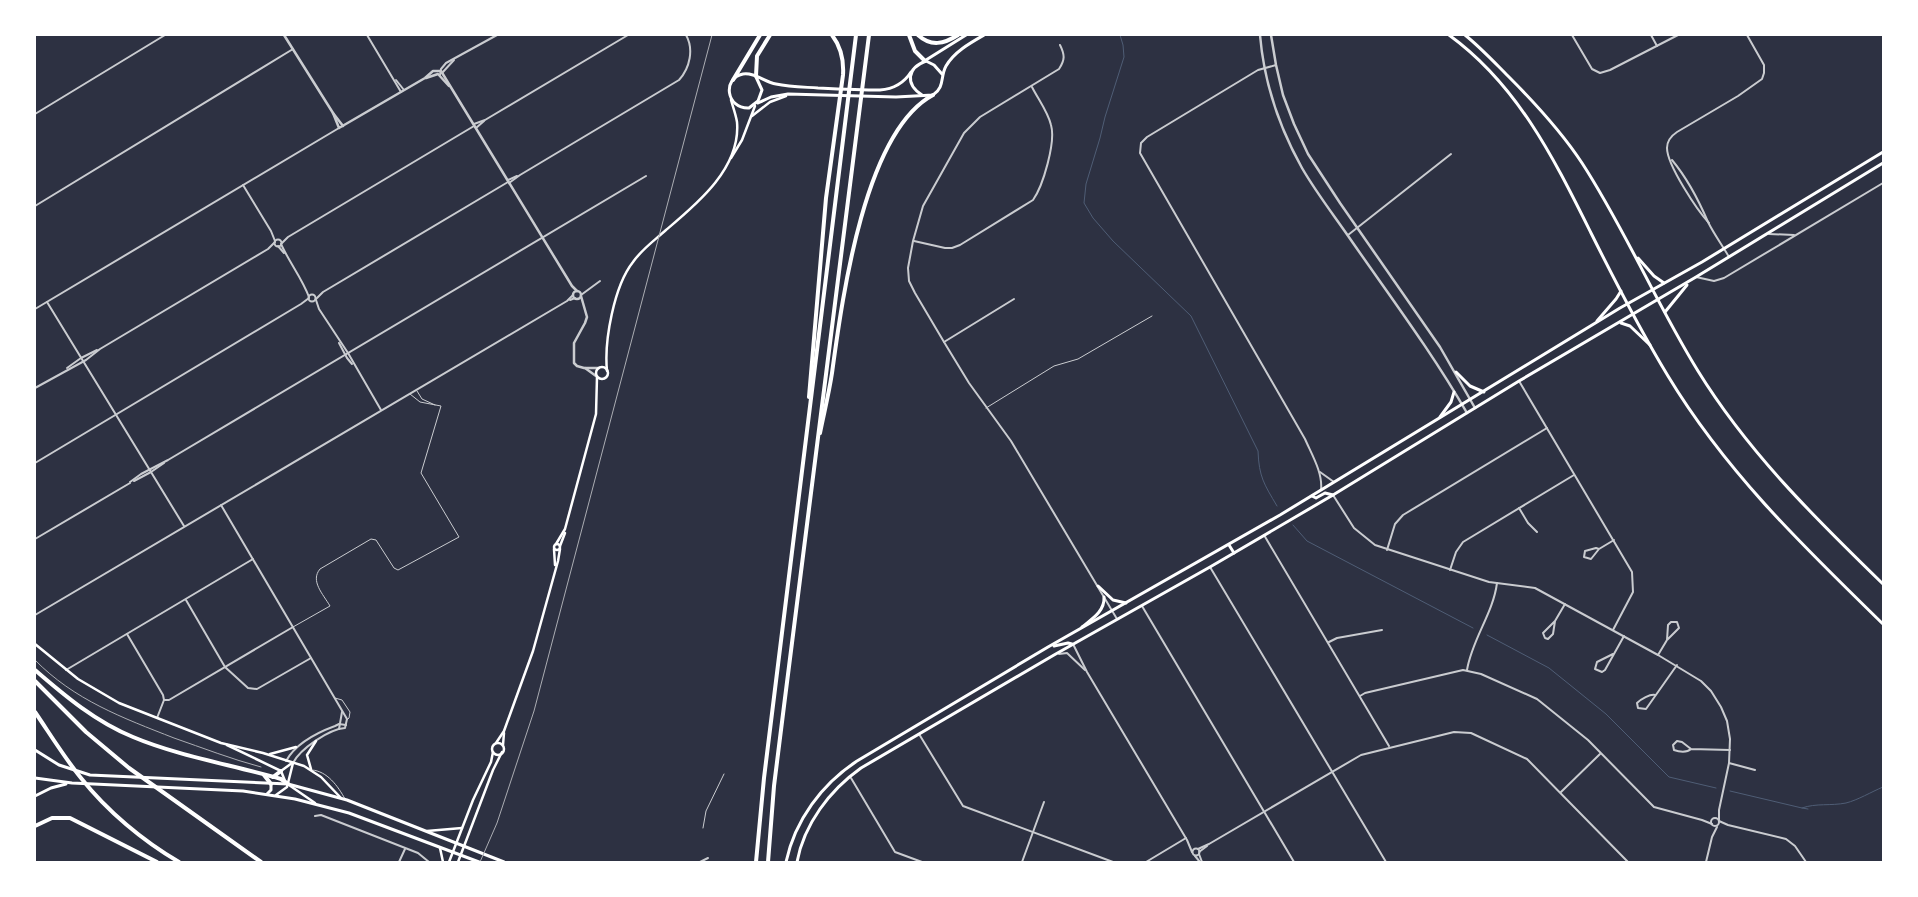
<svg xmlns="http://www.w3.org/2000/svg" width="1918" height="897" viewBox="0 0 1918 897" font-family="Georgia,serif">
  <rect width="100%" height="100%" fill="#2d3142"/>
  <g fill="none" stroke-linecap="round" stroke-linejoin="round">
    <g stroke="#4f5d75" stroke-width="1">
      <path d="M1120 35 1123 45 1124 57 1105 117 1100 138 1086 184 1084 203 1093 218 1113 241 1191 316 1258 451C1259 477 1264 484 1277 506"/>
      <polyline points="1293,525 1307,541 1473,628"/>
      <polyline points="1487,635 1549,668 1606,714 1669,777 1716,788"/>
      <path d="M1730 791 1802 808C1816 803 1831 806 1846 803 1858 800 1871 792 1883 787"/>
      <polyline points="1802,808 1808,809"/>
    </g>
    <g stroke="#caccd0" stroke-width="1">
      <polyline points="417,391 422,399 435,405"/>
      <polyline points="986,408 1054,366 1078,359 1152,316"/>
      <path d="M293 627 330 606C323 594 310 581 320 569L371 539 376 540 394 568 398 570 459 537 421 473 441 406 420 402 410 394"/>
      <polyline points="335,698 342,700 350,712 349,718 347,720"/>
      <path d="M312 770C327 771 338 786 345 799"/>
      <polyline points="703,828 706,811 724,774"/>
    </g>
    <g stroke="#caccd0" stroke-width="2">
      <polyline points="367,35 401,92"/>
      <polyline points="1572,35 1592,69 1600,73 1610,70 1678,35"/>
      <polyline points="1651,35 1657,46"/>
      <path d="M1060 45C1065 55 1065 60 1059 69L980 117 964 133 923 206 913 241 908 268 909 281 915 293 944 342 969 383 1011 441 1117 619"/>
      <path d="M1276 65 1258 70 1147 137 1141 143 1140 153 1305 439C1312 455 1323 473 1321 490"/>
      <polyline points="442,73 454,60"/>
      <polyline points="440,75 441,69 446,63 497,35"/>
      <polyline points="396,80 404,90"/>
      <polyline points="35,114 165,35"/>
      <polyline points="474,124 485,120 628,35"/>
      <polyline points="476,128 484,121"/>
      <path d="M1672 160C1687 178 1699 201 1708 222 1714 234 1722 245 1729 257"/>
      <polyline points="508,180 517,176"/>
      <path d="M509 183 520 175 679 80C690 68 694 49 686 35"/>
      <polyline points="243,185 271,231 275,241"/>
      <polyline points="35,206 293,49"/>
      <path d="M1709 223C1697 210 1667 165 1667 148 1667 141 1671 136 1677 132L1738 96 1762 79 1764 73V65L1747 35"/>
      <polyline points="1769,234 1794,235"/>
      <polyline points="1348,235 1451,154"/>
      <circle cx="278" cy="243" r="3.5"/>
      <path d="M914 241 945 248H952L960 245 1033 200C1043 186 1056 142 1051 125 1048 112 1038 99 1032 87"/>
      <polyline points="282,243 288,237 474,126"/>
      <path d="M281 244C289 262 302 278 309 297"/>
      <polyline points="278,246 284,253"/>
      <polyline points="1696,277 1714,281 1724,278 1883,183"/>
      <circle cx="312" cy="298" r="3.5"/>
      <polyline points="581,295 600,281"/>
      <polyline points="316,299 323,292 508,182"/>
      <polyline points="316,300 319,309 348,353 381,410"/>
      <polyline points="570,300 575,298"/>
      <polyline points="47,302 184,526"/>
      <polyline points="35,309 339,128"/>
      <polyline points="944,342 1014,299"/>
      <polyline points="339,343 347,358 352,364"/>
      <polyline points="67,368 81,358 97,350"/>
      <polyline points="1519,381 1632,572 1633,592 1613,630"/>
      <polyline points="35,388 86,360 100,349 268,249 275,242"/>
      <polyline points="35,463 301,304 309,298"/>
      <polyline points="1320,472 1334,482"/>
      <polyline points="134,481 151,472 164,463"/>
      <polyline points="130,482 141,474 168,460 646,176"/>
      <polyline points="1333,495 1354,528 1375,545 1489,582 1535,588 1658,655 1701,681 1711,691 1721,707 1727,721 1730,739 1729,763 1719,810 1719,820"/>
      <path d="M221 505 347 719 345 728C329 729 300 749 293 763"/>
      <polyline points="1519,508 1528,523 1537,532"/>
      <polyline points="1264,535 1389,746"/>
      <polyline points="35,539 130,483"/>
      <polyline points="1599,549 1596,548 1585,551 1584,557 1591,559 1599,549 1614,540"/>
      <polyline points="1387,550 1395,524 1403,515 1547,428"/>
      <polyline points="1210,567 1386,862"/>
      <polyline points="1450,570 1456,552 1463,542 1574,475"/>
      <polyline points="186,600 225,667 248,688 257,689 311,658"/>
      <polyline points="1142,606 1294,862"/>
      <polyline points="35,615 567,301 573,295"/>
      <polyline points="1555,621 1553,634 1548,639 1545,638 1543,633 1555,621 1565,604"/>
      <polyline points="127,634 163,695 164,700"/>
      <polyline points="1329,642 1337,638 1382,630"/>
      <polyline points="1073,644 1087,672 1187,840 1192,852"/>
      <polyline points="1059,654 1067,653 1085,670"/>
      <polyline points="1613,654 1597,662 1595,669 1602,672 1605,670 1624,636"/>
      <polyline points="1658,655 1667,640 1679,628 1677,622 1671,622 1668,625 1667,640"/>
      <polyline points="66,670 253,559"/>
      <path d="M1467 670C1472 639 1493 614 1497 583"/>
      <path d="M1655 695C1650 694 1641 699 1637 703L1638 708 1646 709 1677 665"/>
      <polyline points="1360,696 1365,693 1463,670 1481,674 1537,699 1588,740 1654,807 1702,820 1712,824"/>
      <polyline points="164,700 169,700 293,627"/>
      <polyline points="157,718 164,700"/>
      <polyline points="339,729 342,712"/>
      <polyline points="919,734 963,806 1113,862"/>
      <path d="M1691 749 1682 742 1677 741 1673 745 1674 750C1679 752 1687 753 1691 749L1730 750"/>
      <path d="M286 761C296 743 316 733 335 726L339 724 346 725"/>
      <polyline points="1729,763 1755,770"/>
      <polyline points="851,778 895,852 922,862"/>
      <polyline points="1561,792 1600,754"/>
      <polyline points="315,816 321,815 418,853 429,862"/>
      <circle cx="1715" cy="822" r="4"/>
      <polyline points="1719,821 1728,825 1786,839 1795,846 1806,862"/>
      <circle cx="1196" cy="852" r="3.5"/>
      <polyline points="1198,849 1209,844 1361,755 1454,732 1471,733 1527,759 1628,862"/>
      <polyline points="1199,852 1207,846"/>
      <polyline points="1199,854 1202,862"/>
      <polyline points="1195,856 1200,862"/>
      <polyline points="399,862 405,849"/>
      <polyline points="700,862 708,858"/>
      <polyline points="1022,862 1044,802"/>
      <polyline points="1146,862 1186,838"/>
      <polyline points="1706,862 1712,837 1717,827"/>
    </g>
    <g stroke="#caccd0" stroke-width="2.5">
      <polyline points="284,35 333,113 343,126"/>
      <path d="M1260 35C1264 82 1279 127 1302 168 1317 194 1336 218 1353 243 1392 299 1433 354 1467 413"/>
      <polyline points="1271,35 1276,65 1283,95 1294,124 1308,154 1340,203 1440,347 1475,408"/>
      <polyline points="426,78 438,74 449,86"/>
      <polyline points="333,113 339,128 425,78 433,71 441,71 572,286 577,291"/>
      <circle cx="577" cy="295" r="4"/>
      <polyline points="581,296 587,317 585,323 574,343 574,363 577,366 584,368 599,368"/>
      <polyline points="585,368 596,376"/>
    </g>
    <g stroke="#fff" stroke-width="2.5">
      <polyline points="752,116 770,102 786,96"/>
      <polyline points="731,158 742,140 755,106"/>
      <circle cx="602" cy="373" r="6"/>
      <path d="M607 371C604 341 614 286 633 262 642 249 655 240 666 230 697 204 741 168 737 122 736 115 733 107 731 100"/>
      <circle cx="557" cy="547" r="3"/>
      <polyline points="556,544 565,529 596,414 597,377"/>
      <polyline points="560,546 565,533"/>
      <polyline points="554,549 555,565"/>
      <polyline points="35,644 78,679 119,703 221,743 263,753 304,766 321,777 341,798"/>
      <polyline points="496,743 504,731 533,651 558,561 560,549"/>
      <circle cx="498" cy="749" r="6"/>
      <polyline points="227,745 281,771"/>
      <polyline points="503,745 504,733"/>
      <polyline points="270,754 296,747"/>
      <polyline points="311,769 307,755 316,741"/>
      <polyline points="281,771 285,781"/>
      <polyline points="281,771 292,763"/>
      <polyline points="289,785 315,803"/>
      <polyline points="276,795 287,787 293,763"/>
      <polyline points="427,831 462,828"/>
      <polyline points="440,848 443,862"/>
      <polyline points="449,862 473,800 491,762 493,752"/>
      <polyline points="458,862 493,770 502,752"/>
    </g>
    <g stroke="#fff" stroke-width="3">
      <path d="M1449 35C1518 85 1554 159 1591 233 1615 281 1640 330 1668 376 1726 472 1803 546 1883 624"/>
      <path d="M1465 35C1480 47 1494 62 1508 76 1535 103 1561 131 1582 163 1625 229 1656 303 1698 371 1748 452 1815 518 1883 584"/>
      <polyline points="926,60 966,35"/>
      <path d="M756 77 762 90 758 101 749 108C726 109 722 78 743 74 754 72 765 82 776 84 790 87 804 87 818 88 839 89 860 90 880 90 893 89 904 83 911 72"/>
      <path d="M922 95C905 84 907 68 926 61L934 65 942 74"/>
      <path d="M758 103 771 97 788 94 896 97 933 95C945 87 940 77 946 66 954 52 970 43 984 35"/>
      <polyline points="1638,258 1654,276 1664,283"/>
      <polyline points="1665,312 1687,285"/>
      <polyline points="1597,321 1616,299 1621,291"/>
      <polyline points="1621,323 1630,326 1650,345"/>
      <polyline points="1456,372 1470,386 1484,392"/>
      <polyline points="1440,417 1451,402 1454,392"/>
      <polyline points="1312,496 1316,498 1325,493 1333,495"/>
      <polyline points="1229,545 1234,553"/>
      <polyline points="1098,586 1113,600 1126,603"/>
      <path d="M1082 627C1092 619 1105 611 1104 597"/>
      <polyline points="1054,646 1068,643 1072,644"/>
      <polyline points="35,750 59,765 90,775 288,784 347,800 504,862"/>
      <polyline points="35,778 72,783 243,791 295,799 349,813 479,862"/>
      <polyline points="267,794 271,790 271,784"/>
      <polyline points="35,796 51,788 66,784"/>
      <path d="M786 862C795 820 822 784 857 761L1048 647 1280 515 1620 308 1702 262 1883 152"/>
      <path d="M797 862C804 824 830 790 861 768L1054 655 1210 567 1333 495 1519 381 1696 277 1883 163"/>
    </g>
    <g stroke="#fff" stroke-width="4">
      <polyline points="909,35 915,51 925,61"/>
      <path d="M918 35C931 47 944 44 958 35"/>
      <polyline points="756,76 757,56 770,35"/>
      <polyline points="733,80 760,35"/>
      <path d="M809 397 826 198 843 75C844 60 841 47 832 35"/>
      <path d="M820 433C824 413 829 393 832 373 842 300 864 132 933 95"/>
      <path d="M35 670C65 696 96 722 133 737 178 756 233 765 281 779L288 784"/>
      <polyline points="35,681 86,732 129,768 261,862"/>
      <path d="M35 712C50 734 64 757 81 778 107 811 143 841 179 862"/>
      <polyline points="264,775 271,784"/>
      <polyline points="273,777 281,771"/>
      <polyline points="35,826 52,818 70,818 157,862"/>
      <polyline points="756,862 764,778 856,35"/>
      <polyline points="768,862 774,786 784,706 869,35"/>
    </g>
    <path stroke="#abadb3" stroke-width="1" d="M35 660C74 700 123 718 174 738 203 748 231 759 261 767"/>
    <polyline stroke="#abadb3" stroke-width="1" points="480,862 497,823 534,711 712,35"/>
  </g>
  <rect width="1918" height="897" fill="none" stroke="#ffffff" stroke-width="72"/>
</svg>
